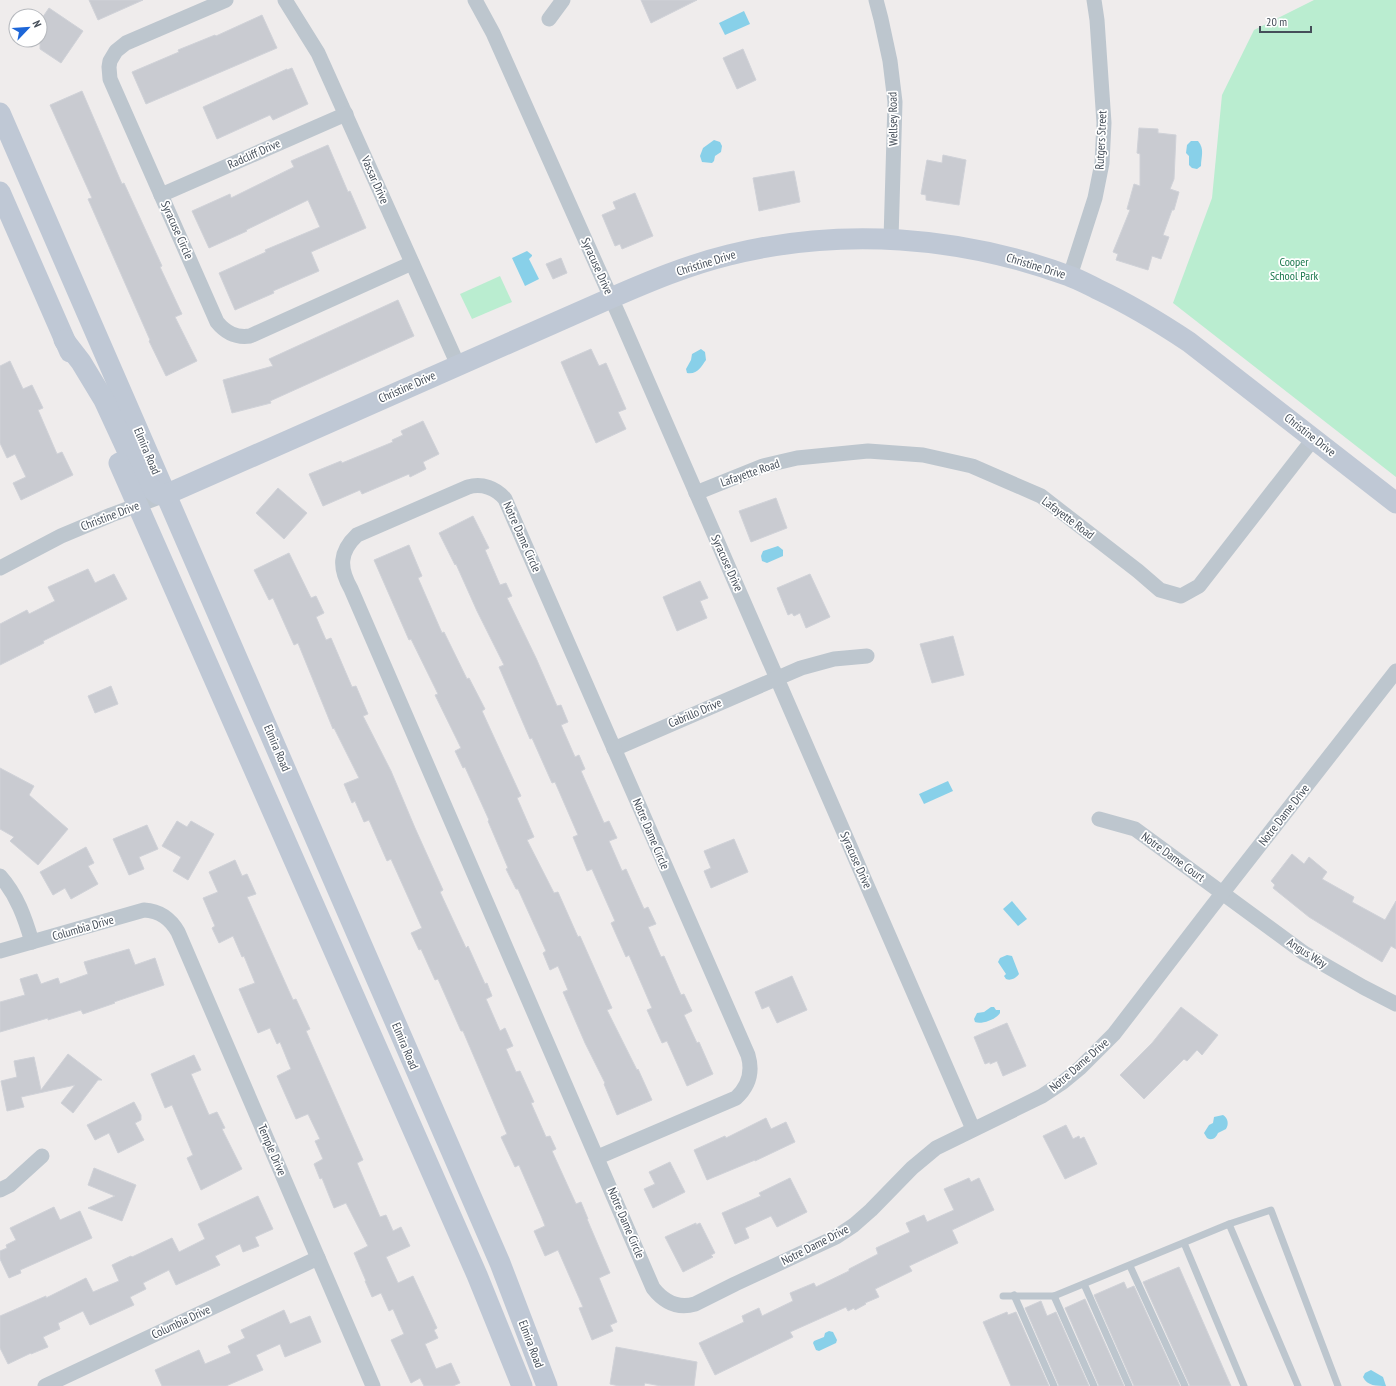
<svg xmlns="http://www.w3.org/2000/svg" width="1396" height="1386" viewBox="0 0 1396 1386" font-family="'PT Sans Narrow',sans-serif">
  <rect width="100%" height="100%" fill="#efecec"/>
  <g fill="#baedd0">
    <polygon points="1314,0 1396,0 1396,477 1173,303 1212,198 1222,95 1254,30"/>
    <polygon points="500,276 512,302 472,319 460,294"/>
  </g>
  <g fill="#88d0e9">
    <polygon points="744,11 750,24 725,35 719,23"/>
    <polygon points="714,140 720,142 722,146 721,152 715,156 714,161 712,163 702,162 700,156 703,148"/>
    <path d="M1191 141H1198C1205 149 1201 157 1201 166L1197 169 1192 168 1189 165V156L1186 153 1187 145Z"/>
    <polygon points="527,251 532,255 532,256 529,259 539,279 525,286 512,258"/>
    <path d="M701 349 705 352 706 360C701 367 697 375 687 373L686 369 691 360 692 354Z"/>
    <polygon points="778,546 783,550 783,556 767,563 762,561 761,556 763,551"/>
    <polygon points="948,781 953,791 924,804 919,794"/>
    <polygon points="1012,901 1027,919 1018,926 1003,909"/>
    <path d="M1007 955 1012 956 1019 974C1016 978 1011 981 1006 979L1004 976 1006 974 998 962 1000 958Z"/>
    <path d="M991 1007H994L996 1010H1000V1013C997 1019 981 1025 975 1022L974 1019 977 1013 984 1012Z"/>
    <path d="M1223 1115C1228 1118 1229 1124 1226 1129L1218 1133C1216 1138 1212 1141 1207 1138L1204 1133 1209 1125 1213 1123 1214 1117Z"/>
    <polygon points="829,1331 833,1332 837,1340 836,1343 819,1351 816,1350 813,1343 814,1341 824,1337 825,1333"/>
    <path d="M1371 1370 1383 1377 1386 1386C1377 1386 1367 1386 1363 1377L1365 1373Z"/>
  </g>
  <g fill="#c9cbd1" stroke="#d0d2d8">
    <polygon points="89,0 143,0 98,20"/>
    <polygon points="641,0 697,0 651,23"/>
    <polygon points="49,8 83,31 61,63 40,49 40,21"/>
    <polygon points="262,15 277,48 146,104 132,72 179,52 178,50 215,35 216,36"/>
    <polygon points="743,49 756,80 737,89 723,58"/>
    <polygon points="292,68 308,104 273,120 270,115 217,139 203,107 287,69 287,70"/>
    <polygon points="82,91 122,184 124,183 162,266 160,267 182,314 175,317 197,361 166,376 149,341 150,340 88,199 92,198 50,105"/>
    <polygon points="1139,128 1158,129 1158,133 1176,135 1174,179 1170,189 1179,192 1174,210 1172,210 1163,235 1169,237 1161,259 1152,256 1148,270 1116,260 1118,254 1113,252 1130,210 1127,209 1134,184 1140,186 1140,154 1137,153"/>
    <polygon points="328,145 348,192 350,191 366,228 311,252 319,271 273,291 274,293 235,310 219,273 266,252 265,250 320,227 308,200 246,230 247,231 209,248 192,211 230,194 231,198 294,167 291,161"/>
    <polygon points="943,155 966,160 959,205 926,200 926,195 921,194 927,160 942,163"/>
    <polygon points="794,171 800,202 759,211 753,178"/>
    <polygon points="635,193 653,236 622,249 620,244 615,246 602,215 616,209 613,202"/>
    <polygon points="561,258 567,273 553,279 546,264"/>
    <polygon points="398,300 414,336 270,401 271,403 232,413 223,380 273,366 269,359"/>
    <polygon points="591,349 599,366 606,363 626,409 618,412 626,429 596,443 561,362"/>
    <polygon points="10,361 23,389 32,385 43,408 38,410 57,454 62,452 73,475 21,500 13,483 26,477 15,454 7,458 0,443 0,366"/>
    <polygon points="423,421 439,454 423,462 426,469 410,477 409,474 362,494 360,490 323,506 309,474 341,461 342,463 393,442 392,440 403,435 401,431"/>
    <polygon points="278,488 307,513 284,539 256,513"/>
    <polygon points="776,498 787,528 751,542 739,511"/>
    <polygon points="473,516 489,548 485,550 500,585 506,583 512,596 507,598 536,658 557,706 561,705 568,722 561,725 575,757 579,755 585,769 581,771 604,823 609,821 617,838 609,841 622,871 626,869 644,909 648,907 656,924 648,927 661,957 664,956 681,995 684,994 692,1011 684,1015 697,1043 699,1042 713,1074 687,1086 667,1041 662,1043 647,1010 652,1008 629,955 626,957 611,923 615,921 592,869 587,871 573,837 578,835 555,782 552,783 532,738 530,739 499,667 504,665 477,611 456,564 455,565 439,533"/>
    <polygon points="409,545 422,576 418,578 442,633 444,632 467,679 469,678 485,709 482,711 521,796 517,798 534,837 527,840 554,893 558,892 578,937 580,936 612,1008 607,1010 637,1070 638,1069 652,1100 617,1115 604,1084 605,1083 585,1043 563,992 568,990 558,966 550,970 543,953 546,951 518,889 516,889 506,869 508,868 488,821 489,820 465,767 463,768 455,751 461,748 435,695 438,694 411,639 409,640 374,560"/>
    <polygon points="289,553 311,598 316,596 324,613 316,617 326,640 331,638 352,687 356,686 368,714 363,716 391,771 415,828 443,890 440,892 466,948 468,946 485,984 487,983 492,996 486,999 500,1031 505,1028 513,1046 506,1049 516,1072 520,1071 534,1102 531,1103 546,1137 550,1136 556,1149 552,1151 576,1204 581,1202 588,1219 587,1219 610,1273 599,1278 617,1322 610,1325 613,1331 592,1340 579,1308 583,1307 558,1250 545,1256 534,1231 545,1226 542,1218 519,1165 515,1167 501,1137 507,1134 463,1031 461,1031 438,979 435,980 421,949 419,950 411,933 422,928 391,859 387,861 369,820 364,822 355,801 352,803 344,784 359,778 334,728 333,729 298,643 294,645 273,598 269,600 254,570"/>
    <polygon points="88,569 95,583 114,574 127,599 43,641 44,643 0,665 0,624 27,610 29,614 55,601 48,587"/>
    <polygon points="810,574 830,617 806,628 800,613 794,616 792,613 788,615 777,588"/>
    <polygon points="700,581 708,598 700,601 707,618 677,631 663,597"/>
    <polygon points="953,636 964,675 932,683 920,644"/>
    <polygon points="111,686 118,704 95,713 88,696"/>
    <polygon points="0,768 34,786 29,795 68,829 38,865 10,841 14,837 0,829"/>
    <polygon points="177,821 187,827 191,821 214,834 188,880 173,871 181,857 162,846"/>
    <polygon points="147,825 158,849 139,857 144,869 129,875 113,839"/>
    <polygon points="734,839 748,872 711,888 704,871 711,868 704,851"/>
    <polygon points="86,847 94,863 88,866 98,884 71,899 65,888 53,895 40,872"/>
    <polygon points="1292,854 1304,864 1309,857 1327,872 1322,879 1354,897 1352,902 1385,920 1396,901 1396,949 1391,946 1382,962 1309,917 1273,888 1275,885 1271,881"/>
    <polygon points="235,860 242,876 247,874 256,894 247,897 293,1000 296,999 310,1029 306,1031 363,1160 357,1163 380,1217 386,1215 393,1231 401,1227 410,1246 386,1257 398,1283 413,1276 437,1328 434,1330 438,1338 425,1344 436,1369 451,1363 460,1383 453,1386 424,1386 420,1378 411,1383 391,1340 404,1334 393,1309 389,1311 381,1293 372,1297 365,1281 366,1281 354,1253 368,1246 346,1203 334,1208 322,1178 320,1179 314,1164 323,1159 315,1141 320,1139 308,1114 296,1119 277,1076 291,1069 280,1042 277,1044 270,1028 258,1033 239,989 255,983 244,956 242,957 233,936 219,943 212,928 215,926 203,898 218,892 209,872"/>
    <polygon points="129,949 135,965 155,958 164,985 114,1002 115,1003 83,1014 81,1010 48,1020 48,1018 0,1032 0,1002 25,995 20,979 37,974 41,984 58,978 60,984 88,974 84,962"/>
    <polygon points="792,976 807,1010 777,1023 769,1006 762,1009 755,992"/>
    <polygon points="1181,1007 1218,1035 1202,1055 1197,1050 1187,1061 1184,1059 1144,1099 1120,1075 1152,1043"/>
    <polygon points="1007,1023 1026,1066 1003,1076 997,1061 990,1064 990,1062 985,1064 974,1037"/>
    <polygon points="68,1054 102,1080 98,1080 73,1113 61,1103 75,1085 21,1097 24,1107 7,1111 1,1081 17,1077 14,1061 34,1057 41,1090"/>
    <polygon points="194,1055 201,1070 191,1074 209,1115 217,1112 225,1128 222,1129 242,1169 201,1190 187,1158 193,1155 172,1105 165,1108 151,1074"/>
    <polygon points="134,1102 141,1115 141,1120 135,1123 144,1140 118,1153 109,1133 95,1140 87,1125"/>
    <polygon points="766,1118 771,1129 786,1122 795,1142 755,1161 755,1160 707,1180 694,1150 725,1136 726,1138"/>
    <polygon points="1066,1125 1073,1139 1079,1136 1080,1139 1084,1137 1097,1164 1065,1179 1043,1136"/>
    <polygon points="670,1162 685,1192 653,1208 644,1189 655,1184 649,1172"/>
    <polygon points="94,1168 136,1185 122,1221 88,1208 115,1196 88,1185"/>
    <polygon points="790,1178 807,1212 777,1227 771,1216 745,1228 749,1238 735,1244 722,1213 761,1196 759,1193"/>
    <polygon points="969,1178 971,1182 979,1178 994,1210 952,1230 958,1243 909,1266 912,1271 875,1289 879,1297 865,1303 866,1304 855,1310 854,1308 848,1311 846,1307 790,1332 793,1337 715,1375 699,1343 744,1322 742,1316 759,1308 762,1316 793,1301 790,1293 814,1283 816,1287 849,1271 849,1269 878,1254 876,1248 910,1232 906,1223 924,1215 927,1222 954,1210 944,1189"/>
    <polygon points="258,1196 273,1229 255,1237 259,1246 243,1252 240,1244 215,1256 220,1265 176,1285 169,1270 143,1283 146,1289 130,1297 134,1305 90,1325 83,1311 58,1323 60,1329 43,1337 48,1347 31,1354 31,1353 8,1364 0,1348 0,1316 46,1296 46,1298 86,1278 93,1292 119,1281 112,1265 131,1256 132,1257 172,1238 179,1252 205,1239 198,1224"/>
    <polygon points="54,1207 60,1220 80,1211 92,1238 20,1270 21,1273 9,1278 0,1259 0,1251 7,1248 6,1245 16,1240 10,1228"/>
    <polygon points="696,1223 696,1225 700,1223 715,1253 711,1255 713,1257 683,1272 665,1237"/>
    <polygon points="1179,1267 1231,1386 1190,1386 1143,1282"/>
    <polygon points="1124,1282 1127,1289 1134,1286 1180,1386 1134,1386 1094,1295"/>
    <polygon points="1085,1299 1124,1386 1099,1386 1065,1308"/>
    <polygon points="1041,1301 1047,1316 1056,1312 1089,1386 1059,1386 1025,1308"/>
    <polygon points="284,1310 290,1324 310,1316 321,1342 285,1357 280,1344 256,1355 263,1370 226,1386 162,1386 155,1370 199,1350 205,1364 231,1353 228,1346 245,1338 241,1330"/>
    <polygon points="1007,1312 1008,1315 1016,1312 1049,1386 1011,1386 983,1322"/>
    <polygon points="616,1347 697,1362 694,1386 661,1386 645,1383 644,1386 619,1386 610,1384"/>
  </g>
  <g fill="none" stroke-linecap="round" stroke-linejoin="round">
    <g stroke="#bdc6ce" stroke-width="7">
      <polyline points="1229,1224 1271,1210 1338,1386"/>
      <polyline points="1184,1243 1244,1386"/>
      <polyline points="1130,1266 1185,1386"/>
      <polyline points="1084,1284 1129,1386"/>
      <polyline points="1014,1295 1054,1386"/>
      <polyline points="1003,1296 1054,1296 1229,1224 1298,1386"/>
      <polyline points="1054,1296 1094,1386"/>
    </g>
    <g stroke="#bdc6ce" stroke-width="15">
      <path d="M226 0 126 43 116 51 110 61 109 67 110 79 217 322C226 333 236 338 250 336L412 263"/>
      <polyline points="285,0 318,53 458,365"/>
      <polyline points="475,0 493,33 621,320 973,1129"/>
      <polyline points="876,0 881,19 890,61 895,102 891,239"/>
      <polyline points="549,19 563,0"/>
      <polyline points="161,195 346,114"/>
      <polyline points="1070,276 1095,198 1102,163 1104,123 1097,20 1094,0"/>
      <polyline points="696,493 763,466 797,458 868,451 923,455 972,466 1041,496 1138,571 1160,590 1181,596 1199,586 1314,438"/>
      <polyline points="0,568 61,536 111,515 165,495"/>
      <polyline points="614,749 801,668 834,659 867,656"/>
      <polyline points="1099,819 1135,829 1304,953 1363,987 1396,1004"/>
      <path d="M0 876C17 895 25 918 32 942"/>
      <path d="M0 951 144 910C160 911 170 918 178 932L373 1386"/>
      <path d="M598 1157 736 1098C749 1086 753 1072 748 1055L505 499C496 488 482 483 468 487L357 535C339 552 339 568 351 589L653 1288C664 1302 678 1309 695 1304L735 1284 836 1237 854 1225 871 1210 912 1168 936 1148 1042 1096 1063 1082 1080 1068 1114 1034 1210 909 1396 671"/>
      <polyline points="0,1190 10,1185 42,1156"/>
      <polyline points="45,1386 318,1258"/>
    </g>
    <g stroke="#bfc8d5" stroke-width="21">
      <polyline points="0,113 500,1263 547,1386"/>
      <polyline points="0,192 70,352"/>
      <path d="M64 340 81 362 104 400 141 480 158 494 165 495 611 298C650 281 688 265 729 255 842 227 960 236 1069 276 1078 279 1087 284 1097 289 1129 304 1159 322 1189 342L1396 503"/>
      <polyline points="119,463 477,1275 522,1386"/>
    </g>
  </g>
  <g text-anchor="middle" stroke-width="3.5" stroke-linejoin="round" paint-order="stroke">
    <g font-size="12" fill="#454e59" stroke="#fff">
      <text transform="translate(893 119) rotate(-91)" y="4">Wellsey Road</text>
      <text transform="translate(1101 140) rotate(-87)" y="4">Rutgers Street</text>
      <text transform="translate(254 154) rotate(-24)" y="4">Radcliff Drive</text>
      <text transform="translate(375 180) rotate(66)" y="4">Vassar Drive</text>
      <text transform="translate(177 230) rotate(66)" y="4">Syracuse Circle</text>
      <text transform="translate(706 263) rotate(-17)" y="4">Christine Drive</text>
      <text transform="translate(597 266) rotate(66)" y="4">Syracuse Drive</text>
      <text transform="translate(1036 266) rotate(17)" y="4">Christine Drive</text>
      <text transform="translate(407 387) rotate(-24)" y="4">Christine Drive</text>
      <text transform="translate(1310 435) rotate(38)" y="4">Christine Drive</text>
      <text transform="translate(147 451) rotate(67)" y="4">Elmira Road</text>
      <text transform="translate(750 473) rotate(-19)" y="4">Lafayette Road</text>
      <text transform="translate(110 516) rotate(-21)" y="4">Christine Drive</text>
      <text transform="translate(1068 518) rotate(37)" y="4">Lafayette Road</text>
      <text transform="translate(522 537) rotate(66)" y="4">Notre Dame Circle</text>
      <text transform="translate(727 563) rotate(66)" y="4">Syracuse Drive</text>
      <text transform="translate(695 713) rotate(-23)" y="4">Cabrillo Drive</text>
      <text transform="translate(277 748) rotate(67)" y="4">Elmira Road</text>
      <text transform="translate(1284 815) rotate(-52)" y="4">Notre Dame Drive</text>
      <text transform="translate(651 834) rotate(67)" y="4">Notre Dame Circle</text>
      <text transform="translate(1173 857) rotate(36)" y="4">Notre Dame Court</text>
      <text transform="translate(856 860) rotate(66)" y="4">Syracuse Drive</text>
      <text transform="translate(83 928) rotate(-16)" y="4">Columbia Drive</text>
      <text transform="translate(1307 953) rotate(33)" y="4">Angus Way</text>
      <text transform="translate(405 1046) rotate(67)" y="4">Elmira Road</text>
      <text transform="translate(1079 1065) rotate(-41)" y="4">Notre Dame Drive</text>
      <text transform="translate(272 1150) rotate(67)" y="4">Temple Drive</text>
      <text transform="translate(626 1223) rotate(67)" y="4">Notre Dame Circle</text>
      <text transform="translate(815 1245) rotate(-27)" y="4">Notre Dame Drive</text>
      <text transform="translate(181 1322) rotate(-25)" y="4">Columbia Drive</text>
      <text transform="translate(531 1344) rotate(69)" y="4">Elmira Road</text>
    </g>
    <g font-size="12" fill="#19774c" stroke="#fff">
      <text x="1294" y="266">Cooper<tspan x="1294" dy="14">School Park</tspan></text>
    </g>
  </g>
  <g transform="translate(28 28) rotate(65)"><circle r="19" fill="#ffffff" stroke="#b5b8bd"/>
  <path d="M0-3L7 15L0 10L-7 15Z" fill="#1d66d8"/>
  <text y="-6" font-size="11" font-weight="bold" text-anchor="middle" fill="#454e59">N</text>
  </g>
  <path d="M1260 26v6h51v-6" fill="none" stroke="#454e59" stroke-width="2"/>
  <text x="1266" y="26" font-size="12" fill="#454e59" stroke="#ffffff" stroke-width="3" paint-order="stroke">20 m</text>
</svg>
